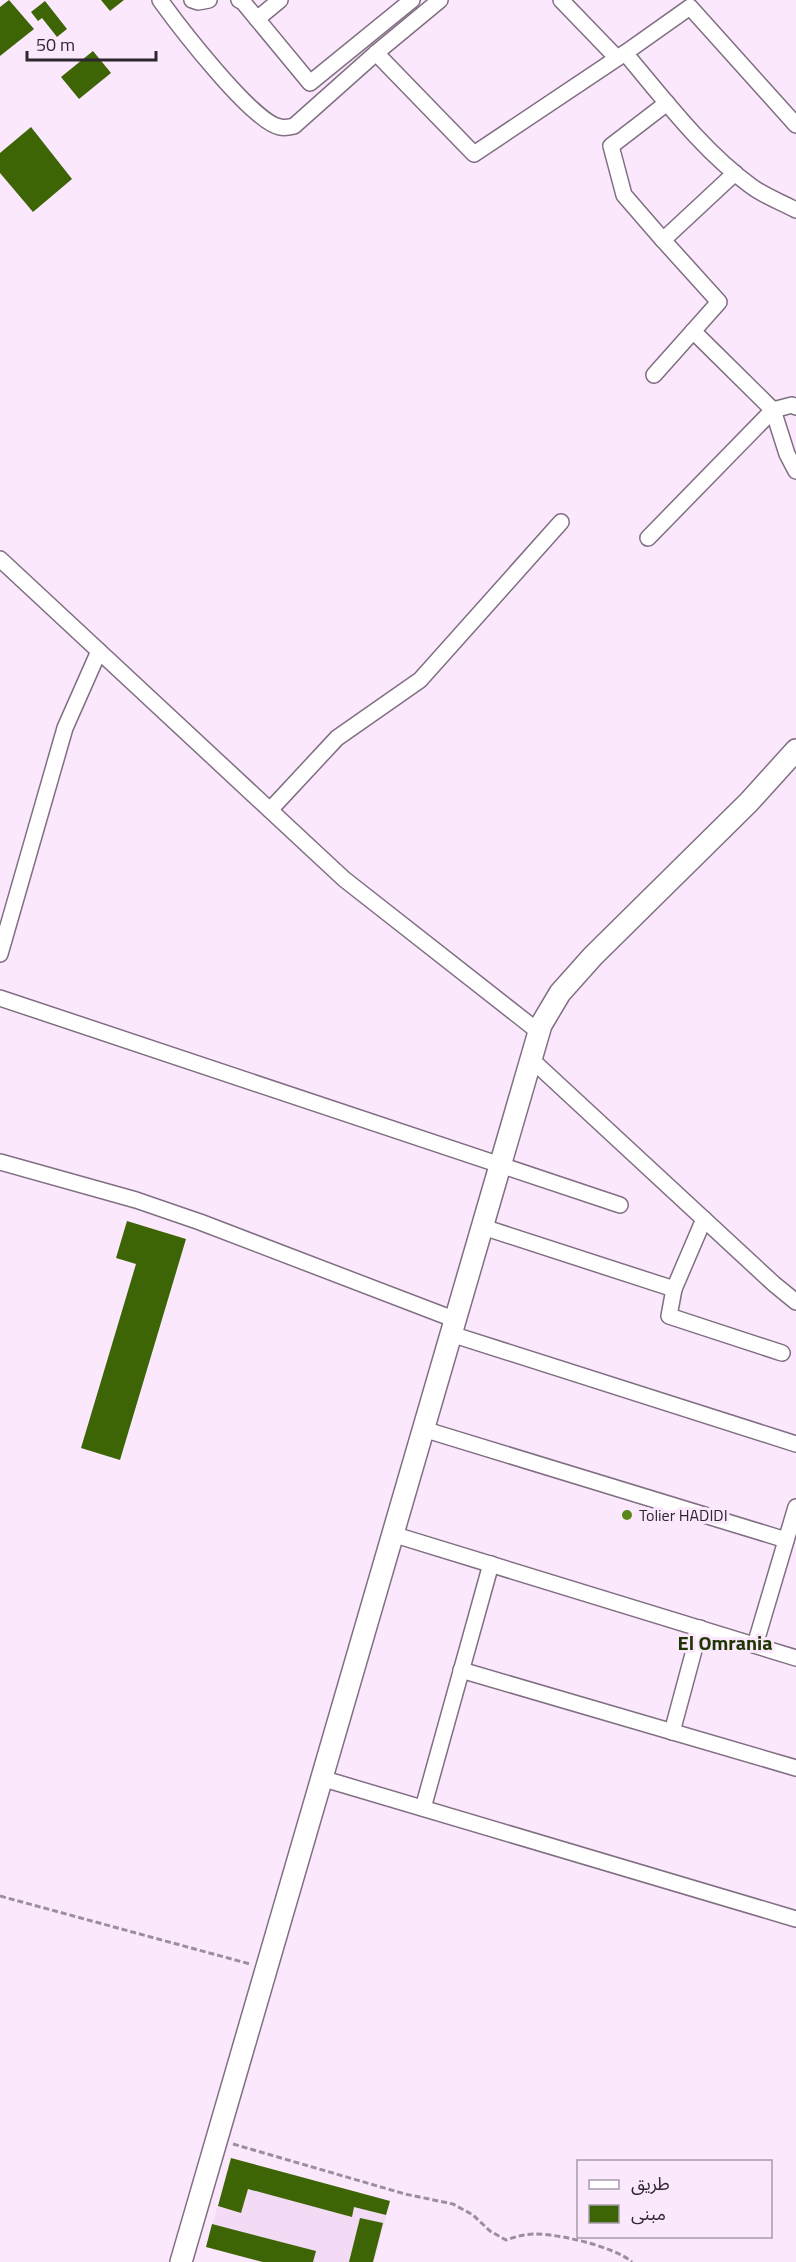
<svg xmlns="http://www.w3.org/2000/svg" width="796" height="2262" viewBox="0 0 796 2262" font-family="'Titillium Web','Noto Sans Arabic',sans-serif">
  <rect width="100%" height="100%" fill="#fbe8fd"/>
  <polygon fill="#f3dbf5" points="231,2158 390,2201 374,2262 261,2262 206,2247"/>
  <g fill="#3d6405">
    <polygon points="9,0 34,29 0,56 0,7"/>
    <polygon points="101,0 124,0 110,11"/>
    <polygon points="45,1 67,29 57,37 42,18 38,21 31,12"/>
    <polygon points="93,51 111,73 79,99 61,77"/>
    <polygon points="31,127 72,179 33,212 0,173 0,153"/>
    <polygon points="127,1221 186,1239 120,1460 81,1448 136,1264 116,1258"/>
    <polygon points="231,2158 390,2201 386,2215 354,2207 352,2217 248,2189 241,2213 218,2206"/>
    <polygon points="360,2218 383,2223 373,2262 349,2262"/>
    <polygon points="212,2224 316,2251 313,2262 263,2262 206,2247"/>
  </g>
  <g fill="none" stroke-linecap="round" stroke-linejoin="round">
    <g stroke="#806f82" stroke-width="18">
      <g id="street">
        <path d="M160 0C178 25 253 123 280 127 284 128 290 127 294 126L376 53 440 0"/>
        <polyline points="192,0 198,2 209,0"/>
        <polyline points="239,0 243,2 310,83 412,0"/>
        <polyline points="561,0 617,58"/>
        <polyline points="257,19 280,0"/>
        <path d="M376 53 474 154 625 53C664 99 702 150 751 186 764 196 781 202 796 210"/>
        <polyline points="625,53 690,7 796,125"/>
        <polyline points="667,103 611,146 624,195 663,240 735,173"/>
        <polyline points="654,375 719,302 663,240"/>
        <polyline points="796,407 792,405 773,410 787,454 796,471"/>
        <polyline points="648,538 773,410 693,331"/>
        <polyline points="0,559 344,879 539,1032"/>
        <polyline points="270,810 337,738 420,680 561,522"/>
        <polyline points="0,954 65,728 99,651"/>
        <polyline points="0,998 620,1205"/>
        <polyline points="532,1060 774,1284 796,1302"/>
        <polyline points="0,1162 136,1200 200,1222 456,1320"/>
        <polyline points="704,1219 674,1289 669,1316 782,1353"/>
        <polyline points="483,1227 674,1289"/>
        <polyline points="451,1334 796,1444"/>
        <polyline points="423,1429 786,1540"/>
        <polyline points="392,1534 796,1658"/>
        <polyline points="755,1645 796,1507"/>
        <polyline points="461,1670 796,1768"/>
        <polyline points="672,1732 700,1628"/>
        <polyline points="321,1778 796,1919"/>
        <polyline points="423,1808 491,1564"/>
      </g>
    </g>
    <g stroke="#806f82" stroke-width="24">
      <polyline id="secondary" points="181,2262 541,1025 560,993 593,956 749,802 796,750"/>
    </g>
    <g stroke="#9c8f9d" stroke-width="3" stroke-dasharray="6 3" stroke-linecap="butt">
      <polyline points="0,1896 250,1964"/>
      <path d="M233 2144 405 2194 453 2204 473 2215 490 2231 506 2240C512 2238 518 2236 524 2235 547 2230 614 2246 632 2262"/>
    </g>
    <use href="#street" stroke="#fff" stroke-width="15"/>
    <use href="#secondary" stroke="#fff" stroke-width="21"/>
  </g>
  <circle fill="#58881a" stroke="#fbe8fd" stroke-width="2" cx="627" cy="1515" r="6"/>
  <g text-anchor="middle" stroke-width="6" stroke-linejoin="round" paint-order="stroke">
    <g font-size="16" fill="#2e272e" stroke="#fbe8fd" text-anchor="start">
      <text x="639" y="1521">Tolier HADIDI</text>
    </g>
    <g font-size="20" font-weight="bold" fill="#1e3401" stroke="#fbe8fd">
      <text x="725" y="1650">El Omrania</text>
    </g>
  </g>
  <rect x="577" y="2160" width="195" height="78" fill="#fbe8fd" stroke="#a99baa" stroke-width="1.5"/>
  <rect x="589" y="2180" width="30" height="9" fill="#ffffff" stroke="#a99baa" stroke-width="1.5"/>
  <text x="631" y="2190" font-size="18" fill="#2e272e">طريق</text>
  <rect x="589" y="2205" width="30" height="18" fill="#3d6405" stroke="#a99baa" stroke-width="1.5"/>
  <text x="631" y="2220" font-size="18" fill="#2e272e">مبنى</text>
  <path d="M27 51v9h129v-9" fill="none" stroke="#2e272e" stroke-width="3"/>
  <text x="36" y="51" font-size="18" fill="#2e272e" stroke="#fbe8fd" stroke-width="4.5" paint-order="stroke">50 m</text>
</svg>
